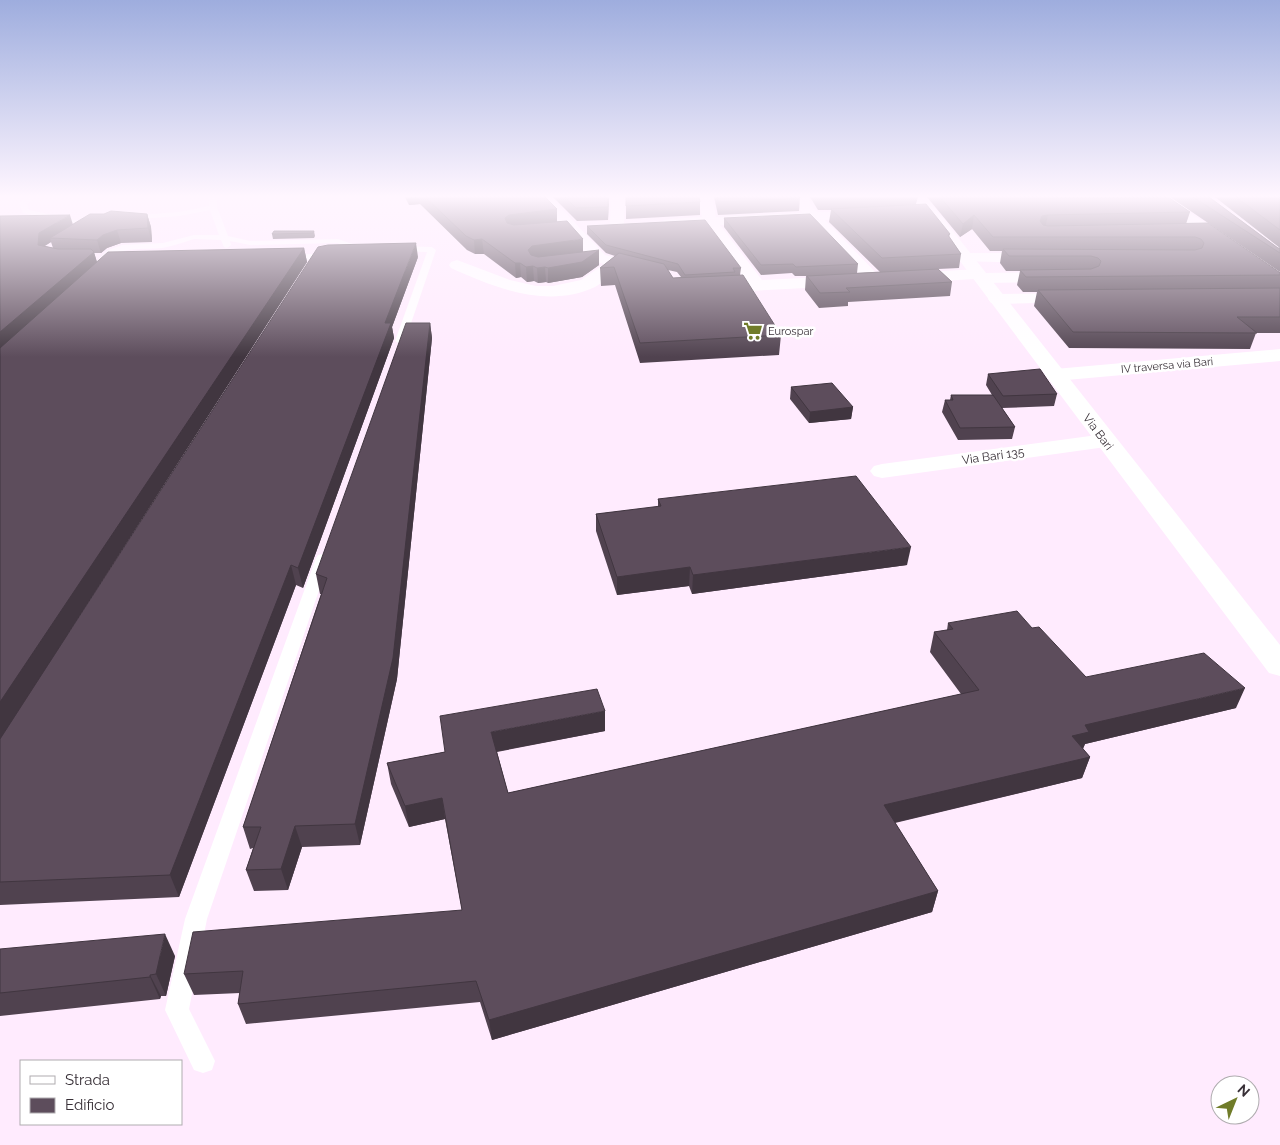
<svg xmlns="http://www.w3.org/2000/svg" width="1280" height="1145" viewBox="0 0 1280 1145" font-family="Raleway,sans-serif">
  <rect width="100%" height="100%" fill="#ffebfe"/>
  <g fill="none" stroke-linecap="round" stroke-linejoin="round">
    <g fill="#fff" fill-rule="evenodd">
      <polygon points="27,197 36,197 27,204 29,210 93,224 89,226 23,213 19,203"/>
      <path d="M209 197H217V207L228 236 250 241 338 239 361 247 316 260 100 265 96 262 108 250 122 245 163 243 194 235H219L210 210 179 216 127 220 123 218 127 216 179 212 209 206ZM194 239 221 240 224 247 227 248 231 245 230 241 250 245 337 243 348 247 316 254 108 259C123 246 144 250 162 248 173 246 184 242 194 239Z"/>
      <polygon points="398,246 432,247 436,250 405,341 400,344 395,341 427,252 395,251 394,249"/>
      <polygon points="323,554 328,555 330,558 207,919 189,1009 215,1061 212,1070 203,1073 194,1070 165,1010 185,919 316,558 318,555"/>
    </g>
    <g fill="#fff" fill-rule="evenodd">
      <path d="M537 197H551L605 255 651 267 653 270 651 273 645 275 620 268C611 274 604 282 595 287 548 309 495 288 451 268L449 265 451 262 457 260 510 280 536 286H553L581 280 604 264 593 261Z"/>
      <polygon points="611,197 625,197 624,226 622,229 612,229 610,226"/>
      <polygon points="698,197 712,197 716,217 802,213 794,197 808,197 812,207 817,212 871,211 873,214 871,217 866,218 825,220 883,280 881,284 869,284 810,221 720,225 762,280 844,276 850,277 852,281 850,285 844,286 712,293 706,292 704,288 706,284 746,281 705,226 669,227 664,226 662,223 664,220 669,219 702,217"/>
      <polygon points="1151,197 1167,197 1280,274 1280,287 1274,286"/>
      <polygon points="965,253 1039,253 1045,255 1047,258 1045,261 1039,263 959,261 957,258 959,255"/>
      <polygon points="978,269 985,273 1057,272 1063,274 1065,277 1063,280 1057,282 981,283 974,279 909,283 903,282 901,278 903,274 909,273"/>
      <polygon points="1073,293 1079,294 1082,298 1079,302 997,304 991,303 988,299 991,295 997,294"/>
      <polygon points="1280,349 1280,361 1055,381 1048,379 1045,375 1048,371 1055,369"/>
      <polygon points="1105,434 1113,436 1116,441 1113,446 882,478 874,476 870,471 874,466 882,464"/>
    </g>
    <polygon fill="#fff" fill-rule="evenodd" points="912,197 926,197 1280,645 1280,676 1269,673"/>
  </g>
  <g fill="#50424f" fill-rule="evenodd">
    <polygon points="405,197 545,197 557,209 557,222 583,252 599,265 582,277 548,283 546,282 538,283 534,281 527,282 521,277 516,278 484,254 475,254 467,250 420,204 409,205"/>
    <polygon points="553,197 609,197 608,220 577,221"/>
    <polygon points="626,197 700,202 700,215 626,219"/>
    <polygon points="714,197 800,197 800,198 799,211 718,215"/>
    <polygon points="810,197 918,197 916,204 950,234 949,237 961,254 959,268 938,269 952,282 950,296 848,302 848,306 819,308 805,290 806,276 795,276 792,273 761,275 724,227 724,218 858,264 857,273 880,272 829,222 831,210 818,210"/>
    <polygon points="927,197 1168,197 1190,212 1186,224 1280,275 1280,333 1256,333 1250,349 1069,348 1034,306 1037,292 1023,292 1017,285 1020,271 1006,271 1000,263 1002,251 990,251 972,229 960,237"/>
    <polygon points="1170,197 1209,197 1278,248 1280,248 1215,197 1280,197 1280,272"/>
    <path d="M147 214 151 227 152 242 121 243 107 248 101 253H94L97 262 304 248 307 262 67 635 418 257 392 327 394 338 303 588 296 585 179 897 0 905V216L73 225ZM51 242 53 248 45 246Z"/>
    <path d="M587 226 741 268 740 275 781 335 779 355 640 363 615 285 601 286 600 268 615 256 606 253 587 234ZM668 270 677 272 681 277 673 278Z"/>
    <polygon points="314,231 315,236 314,238 273,239 272,234"/>
    <polygon points="430,323 432,338 397,679 360,845 302,847 288,890 254,891 246,870 253,848 250,849 243,827 321,594 320,594 316,574"/>
    <polygon points="988,374 1057,394 1054,406 1002,408 1015,427 1012,439 958,440 942,412 945,400 950,400 951,395 992,395 986,385"/>
    <polygon points="791,387 853,407 851,419 809,423 790,399"/>
    <polygon points="658,499 907,565 692,594 689,586 617,595 596,531 596,514 658,507"/>
    <polygon points="948,623 1032,628 1086,677 1236,708 1085,744 1083,749 1090,757 1082,778 895,823 938,891 932,912 492,1040 480,1002 246,1024 238,1004 240,993 194,995 184,974 462,910 445,819 409,827 391,784 387,763 445,752 605,711 605,731 497,752 508,793 961,694 930,652 934,632 947,630"/>
    <polygon points="0,949 175,956 166,996 161,996 160,999 0,1016"/>
  </g>
  <g fill="#413640">
    <polygon points="408,197 419,197 420,204 409,205"/>
    <polygon points="608,197 609,197 608,220"/>
    <polygon points="557,209 557,223 506,232 505,218 509,215"/>
    <polygon points="147,214 151,227 152,242 148,228"/>
    <polygon points="70,215 74,228 50,238 51,242 44,246 38,245 39,233"/>
    <polygon points="974,215 972,229 960,237 963,224"/>
    <polygon points="1048,215 1045,228 1040,221 1042,216"/>
    <polygon points="117,230 121,243 107,248 101,253 97,240 103,235"/>
    <polygon points="482,239 484,254 475,254 474,240"/>
    <polygon points="583,239 583,254 533,260 528,250 532,246"/>
    <polygon points="416,243 418,257 392,327 394,338 303,588 298,568 385,323"/>
    <polygon points="304,248 307,262 0,740 0,702"/>
    <polygon points="599,250 599,265 582,277 548,283 548,268"/>
    <polygon points="94,252 98,266 0,353 0,332"/>
    <polygon points="515,263 520,263 521,277 516,278"/>
    <polygon points="533,266 534,281 527,282 526,267"/>
    <polygon points="545,267 546,282 538,283 537,268"/>
    <polygon points="430,323 432,338 397,679 360,845 355,824"/>
    <polygon points="853,407 851,419 809,423 810,412"/>
    <polygon points="911,547 907,565 692,594 693,575"/>
    <polygon points="291,565 296,585 179,897 170,875"/>
    <polygon points="690,567 689,586 617,595 617,577"/>
    <polygon points="1245,688 1236,708 1085,744 1081,752 1072,736 1085,725"/>
    <polygon points="605,711 605,731 494,752 491,732"/>
    <polygon points="1090,757 1082,778 880,826 884,805"/>
    <polygon points="442,798 445,819 409,827 405,806"/>
    <polygon points="295,826 302,847 288,890 281,869"/>
    <polygon points="938,891 932,912 492,1040 489,1020"/>
    <polygon points="165,934 175,956 166,996 156,974"/>
    <polygon points="150,975 161,996 160,999 150,977"/>
  </g>
  <g fill="#5d4d5c" stroke="#413640">
    <polygon points="425,197 545,197 557,209 509,215 505,218 507,223 514,225 567,221 583,239 532,246 528,250 531,255 538,257 599,250 582,262 548,268 545,267 537,268 533,266 526,267 520,263 515,263 482,239 474,240 466,236"/>
    <polygon points="565,197 608,197 608,207 576,208"/>
    <polygon points="626,197 699,197 700,202 626,206"/>
    <polygon points="717,197 800,197 800,198 718,202"/>
    <polygon points="940,197 1057,197 1058,198 1168,197 1190,212 1048,215 1042,216 1040,221 1043,225 1048,226 1208,223 1279,272 1280,273 1280,275 1026,277 1020,270 1091,269 1099,266 1101,261 1098,258 1091,256 1009,256 1003,249 1195,250 1202,248 1204,243 1201,239 1195,237 993,237 974,215 963,224"/>
    <polygon points="1193,197 1209,197 1278,248 1280,248 1280,253"/>
    <polygon points="1236,197 1280,197 1280,230"/>
    <polygon points="926,204 950,234 948,235 961,254 882,258 831,209"/>
    <polygon points="111,211 147,214 148,228 117,230 103,235 97,240 50,238 90,214 104,214"/>
    <polygon points="810,214 858,264 796,267 793,264 761,265 724,218"/>
    <polygon points="70,215 39,233 38,245 58,249 91,249 94,252 0,332 0,216"/>
    <polygon points="705,220 741,268 733,268 735,272 685,275 678,264 606,245 587,226"/>
    <polygon points="274,231 314,231 313,233 272,234"/>
    <polygon points="416,243 385,323 391,323 298,568 291,565 170,875 0,882 0,739 318,247 328,245"/>
    <polygon points="304,248 0,702 0,348 108,252"/>
    <polygon points="619,253 664,264 673,278 743,275 781,335 640,343 614,267 600,268"/>
    <polygon points="938,269 952,282 846,288 850,292 820,293 807,276"/>
    <polygon points="1280,288 1280,317 1237,317 1257,333 1073,332 1038,290"/>
    <polygon points="406,323 430,323 393,658 355,824 295,826 281,869 246,870 261,827 243,827 327,578 316,574"/>
    <polygon points="1040,369 1057,394 1003,396 988,374"/>
    <polygon points="832,383 853,407 810,412 791,387"/>
    <polygon points="951,395 993,395 1015,427 960,428 945,400 953,400"/>
    <polygon points="856,476 911,547 693,575 690,567 617,577 596,514 661,506 658,499"/>
    <polygon points="1017,611 1032,628 1039,627 1086,677 1204,653 1245,688 1085,725 1089,732 1072,736 1090,757 884,805 938,891 489,1020 476,981 238,1004 243,971 184,974 193,932 462,910 442,798 405,806 387,763 445,752 440,716 597,689 605,711 491,732 508,793 979,690 934,632 953,629 948,623"/>
    <polygon points="165,934 156,974 150,975 150,977 0,993 0,949"/>
  </g>
  <linearGradient id="sky" x2="0" y2="1"><stop stop-color="#9eadde"/><stop offset="0.55" stop-color="#fff6ff"/><stop offset="1" stop-color="#fff6ff" stop-opacity="0"/></linearGradient>
  <rect width="1280" height="357" fill="url(#sky)"/>
  <defs>
    <g id="supermarket-bare" transform="scale(1.5)"><path d="M-6-5.5h2.5l.6 2H6L4.5 2H-2.5L-4.4-4H-6ZM-1.5 3.2a1.3 1.3 0 1 0 .1 0ZM3 3.2a1.3 1.3 0 1 0 .1 0Z" fill="#707c29" stroke="#fff" stroke-width="2.5" paint-order="stroke"/></g>
  </defs>
  <g fill-rule="evenodd">
    <use href="#supermarket-bare" x="753" y="331"/>
  </g>
  <g text-anchor="middle" stroke-width="5" stroke-linejoin="round" paint-order="stroke">
    <g font-size="11" fill="#383037" stroke="#fff" text-anchor="start">
      <text x="768" y="335">Eurospar</text>
    </g>
    <g font-size="11" fill="#383037" stroke="#fff">
      <text transform="translate(1167 365) rotate(-5)" y="4">IV traversa via Bari</text>
    </g>
    <g font-size="12" fill="#383037" stroke="#fff">
      <text transform="translate(1098 432) rotate(53)" y="4">Via Bari</text>
      <text transform="translate(993 456) rotate(-8)" y="4">Via Bari 135</text>
    </g>
  </g>
  <rect x="20" y="1060" width="162" height="65" fill="#ffffff" stroke="#afacaf"/>
  <rect x="30" y="1076" width="25" height="8" fill="#ffffff" stroke="#afacaf"/>
  <text x="65" y="1085" font-size="15" fill="#383037">Strada</text>
  <rect x="30" y="1098" width="25" height="15" fill="#5d4d5c" stroke="#afacaf"/>
  <text x="65" y="1110" font-size="15" fill="#383037">Edificio</text>
  <g transform="translate(1235 1100) rotate(43)"><circle r="24" fill="#ffffff" stroke="#afacaf"/>
  <path d="M0-4L9 19L0 12L-9 19Z" fill="#707c29"/>
  <text y="-8" font-size="14" font-weight="bold" text-anchor="middle" fill="#383037">N</text>
  </g>
</svg>
